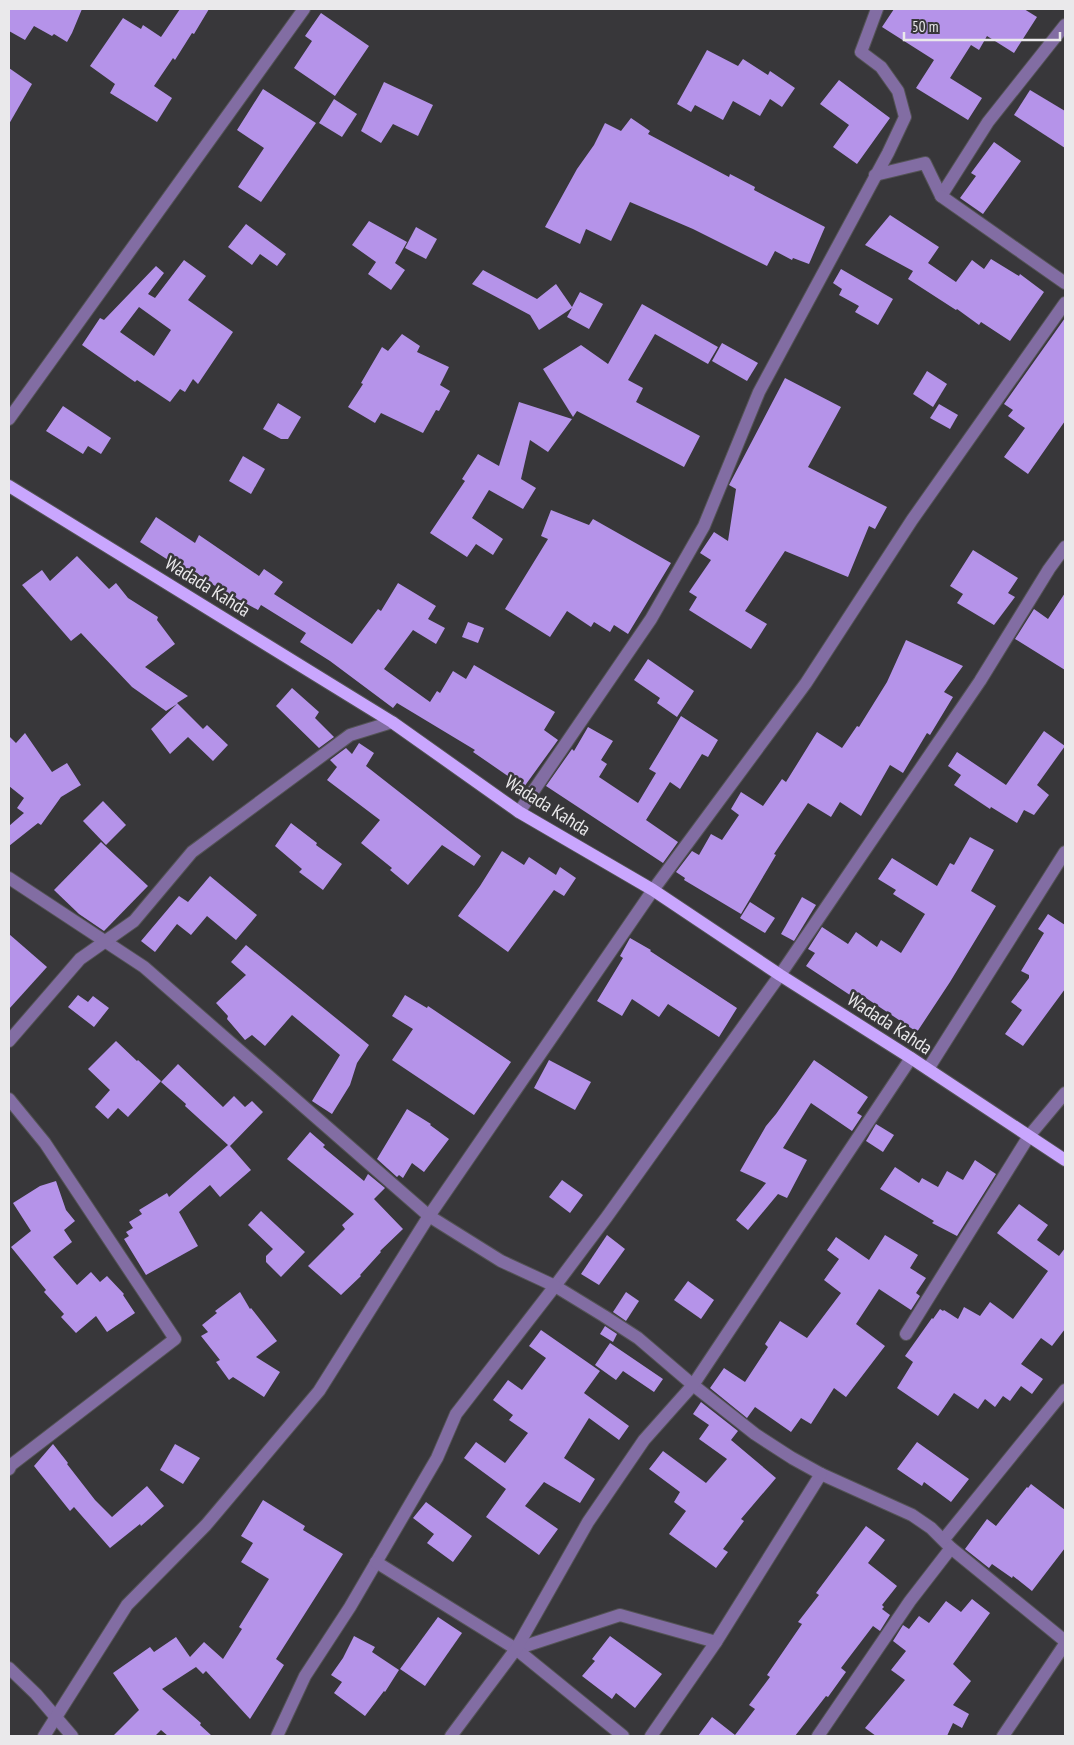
<svg xmlns="http://www.w3.org/2000/svg" width="1074" height="1745" viewBox="0 0 1074 1745" font-family="'PT Sans Narrow',sans-serif">
  <rect width="100%" height="100%" fill="#38373a"/>
  <g fill="#b593e9" fill-rule="evenodd">
    <polygon points="9,9 82,9 72,33 67,42 54,34 52,36 34,26 25,40 9,31"/>
    <polygon points="180,9 209,9 194,34 192,33 175,60 173,58 154,86 172,98 157,122 110,93 115,84 90,66 123,18 141,29 143,25 161,37"/>
    <polygon points="894,9 1024,9 1037,17 1014,53 987,36 979,50 971,45 950,78 982,98 968,120 916,88 934,60 882,27"/>
    <polygon points="321,13 369,46 335,96 294,68 312,41 305,36"/>
    <polygon points="707,50 738,66 743,59 768,75 770,71 795,88 782,107 770,99 760,116 733,101 723,120 695,105 691,112 677,104"/>
    <polygon points="9,68 32,84 9,124"/>
    <polygon points="839,80 890,118 857,164 833,147 849,125 820,104"/>
    <polygon points="384,82 433,105 418,136 393,124 381,143 361,131"/>
    <polygon points="263,89 316,123 261,202 238,187 264,148 237,130"/>
    <polygon points="1030,90 1065,111 1065,148 1014,115"/>
    <polygon points="334,99 357,114 342,137 319,123"/>
    <polygon points="631,118 650,131 648,134 729,177 730,174 755,187 754,190 825,227 809,264 793,258 792,260 775,251 767,266 693,229 630,202 611,241 586,229 580,244 545,227 577,169 594,145 605,123 621,131"/>
    <polygon points="994,142 1021,161 983,214 960,198 976,176 971,173"/>
    <polygon points="890,215 939,247 928,263 956,282 972,260 984,269 991,259 1019,276 1020,274 1044,292 1010,341 981,322 979,325 957,309 956,310 908,279 913,271 865,245"/>
    <polygon points="369,221 407,242 395,263 405,270 391,290 368,274 376,262 352,245"/>
    <polygon points="246,224 286,254 277,266 260,254 252,265 228,247"/>
    <polygon points="416,227 437,239 426,259 405,248"/>
    <path d="M184 260 206 276 188 300 233 332 198 384 193 379 185 392 180 389 170 402 137 380 135 382 82 345 100 318 104 320 156 266 164 273 148 294 155 298ZM139 307 171 330 154 356 120 332Z"/>
    <polygon points="841,269 893,299 878,325 855,312 859,306 839,295 842,289 833,283"/>
    <polygon points="483,270 537,299 556,284 572,307 580,292 603,304 589,329 567,317 572,308 539,330 530,315 472,284"/>
    <polygon points="642,304 718,347 708,364 655,334 628,380 643,388 636,402 700,436 684,467 577,411 573,417 543,369 581,345 608,364"/>
    <polygon points="1065,318 1065,421 1028,474 1004,457 1025,428 1008,416 1013,410 1004,404"/>
    <polygon points="402,334 420,346 417,352 449,367 440,385 450,391 439,411 436,410 423,433 381,413 375,423 348,407 363,384 361,383 382,347 388,351"/>
    <polygon points="722,343 758,363 747,381 712,361"/>
    <polygon points="927,371 947,384 933,407 913,394"/>
    <polygon points="785,378 841,407 808,467 887,507 875,529 869,526 848,577 785,551 745,611 767,624 751,649 689,610 697,597 689,592 711,560 700,553 714,532 728,541 736,489 729,485"/>
    <polygon points="519,402 572,419 548,452 530,440 521,479 536,488 523,509 489,490 472,518 503,539 493,555 476,544 467,557 430,533 465,481 462,479 478,454 499,466"/>
    <polygon points="278,403 301,417 288,439 281,439 263,429"/>
    <polygon points="939,404 958,415 950,429 930,418"/>
    <polygon points="63,406 111,438 101,454 88,446 83,454 46,431"/>
    <polygon points="243,456 265,469 251,494 229,481"/>
    <polygon points="551,510 589,525 593,519 671,563 628,634 614,625 610,632 594,622 591,627 567,611 550,637 505,609 548,539 541,536"/>
    <polygon points="156,517 195,543 199,535 259,576 264,569 283,582 274,594 352,644 378,609 381,611 398,583 436,606 428,619 445,628 436,644 413,630 384,669 430,702 437,691 440,693 453,671 466,679 474,665 555,712 544,730 558,740 524,787 473,752 475,750 397,703 393,708 330,661 300,642 306,633 261,605 258,610 218,588 192,570 190,574 140,542"/>
    <polygon points="973,550 1018,578 1008,593 1015,597 994,625 957,603 963,594 950,586"/>
    <polygon points="77,556 109,589 116,583 128,598 158,617 157,620 175,644 145,667 188,696 177,703 203,729 207,725 228,745 213,761 188,737 170,754 151,729 177,704 166,711 132,687 81,633 71,641 22,585 42,570 50,581"/>
    <polygon points="1065,593 1065,670 1015,639 1034,609 1048,619"/>
    <polygon points="468,622 484,628 478,643 462,637"/>
    <polygon points="906,640 963,666 944,692 953,697 930,735 927,733 903,773 890,765 861,816 840,802 831,817 808,803 774,854 776,855 741,914 684,880 685,878 676,872 692,851 699,855 711,834 722,840 739,815 731,809 741,792 763,806 782,779 786,782 817,732 842,748 857,726 859,727 887,682"/>
    <polygon points="648,659 694,691 677,717 657,703 660,698 634,680"/>
    <polygon points="292,688 319,712 315,718 334,737 319,748 276,706"/>
    <polygon points="681,716 718,740 708,757 702,754 680,789 670,782 646,820 678,842 663,863 546,786 572,749 574,751 588,727 613,741 601,760 607,764 599,777 638,803 656,773 649,769"/>
    <polygon points="1044,731 1065,746 1037,785 1049,795 1034,815 1024,810 1017,823 991,807 990,809 954,785 961,775 948,766 957,752 1006,785"/>
    <polygon points="25,733 52,772 67,763 81,785 61,797 41,825 38,823 9,846 9,826 24,813 17,808 24,798 9,786 9,736 16,743"/>
    <polygon points="359,743 374,753 366,766 481,856 474,866 442,845 408,885 390,870 392,868 361,843 380,820 327,780 337,767 330,760 346,748 352,754"/>
    <polygon points="103,801 126,825 106,845 83,821"/>
    <polygon points="291,823 317,843 316,845 342,864 323,890 299,872 302,869 275,846"/>
    <polygon points="970,837 994,850 971,891 996,906 950,982 917,1032 860,994 856,999 806,966 815,953 808,949 822,927 848,944 856,932 877,947 881,940 901,953 925,914 893,894 896,890 878,879 892,858 937,886 950,863 954,865"/>
    <polygon points="101,842 148,886 104,931 79,914 54,890"/>
    <polygon points="502,851 524,865 529,857 556,875 560,867 576,878 564,896 554,890 508,952 458,916 480,886"/>
    <polygon points="210,876 257,915 236,940 207,916 191,935 177,924 155,952 141,941 179,896 188,902"/>
    <polygon points="802,897 816,905 794,941 781,934"/>
    <polygon points="750,902 775,918 765,933 740,918"/>
    <polygon points="1048,914 1065,925 1065,989 1023,1046 1005,1034 1022,1010 1011,1002 1029,978 1029,975 1021,971 1044,933 1038,929"/>
    <polygon points="9,934 47,967 9,1009"/>
    <polygon points="630,938 651,950 650,951 737,1008 719,1037 668,1004 659,1017 632,999 622,1016 597,1001 623,958 620,956"/>
    <polygon points="246,945 369,1045 357,1063 350,1085 332,1114 312,1101 340,1055 292,1015 265,1046 252,1035 245,1040 227,1019 228,1016 216,1003 246,975 231,962"/>
    <polygon points="78,995 88,1002 93,996 109,1008 94,1027 68,1007"/>
    <polygon points="405,995 427,1008 428,1006 511,1062 474,1115 392,1060 413,1029 392,1016"/>
    <polygon points="116,1041 137,1061 138,1060 161,1081 128,1117 118,1108 108,1119 95,1107 110,1090 88,1069"/>
    <polygon points="549,1060 591,1082 575,1110 534,1088"/>
    <polygon points="814,1060 868,1097 857,1113 862,1116 852,1131 811,1103 783,1148 807,1160 787,1198 778,1194 748,1230 736,1220 766,1183 740,1171 766,1126 776,1114"/>
    <polygon points="178,1064 223,1107 234,1096 245,1107 252,1101 263,1112 230,1146 251,1170 220,1197 210,1185 179,1212 198,1246 146,1275 124,1239 129,1236 126,1232 133,1228 129,1222 142,1214 139,1210 167,1193 169,1197 228,1145 185,1106 186,1104 161,1082"/>
    <polygon points="407,1109 431,1124 430,1125 449,1139 424,1172 412,1163 403,1178 399,1175 397,1177 377,1159"/>
    <polygon points="876,1124 894,1135 883,1152 866,1141"/>
    <polygon points="310,1132 325,1145 323,1147 364,1181 368,1174 385,1188 374,1199 403,1229 380,1251 381,1252 360,1275 361,1276 341,1295 308,1266 345,1229 342,1225 354,1214 287,1159"/>
    <polygon points="975,1160 996,1174 957,1236 932,1223 934,1221 880,1189 895,1167 919,1183 922,1178 938,1187 947,1171 963,1180"/>
    <polygon points="562,1180 583,1195 570,1213 549,1197"/>
    <polygon points="56,1181 66,1210 75,1221 64,1230 72,1242 53,1257 77,1285 91,1272 100,1282 107,1276 124,1294 123,1295 135,1313 107,1332 96,1316 76,1333 61,1317 64,1314 44,1292 46,1290 11,1247 31,1231 13,1203 40,1186"/>
    <polygon points="1019,1204 1048,1225 1037,1240 1059,1256 1065,1248 1065,1329 1052,1346 1041,1338 1021,1364 1043,1379 1032,1394 1021,1386 1010,1401 1003,1396 995,1407 985,1399 978,1409 954,1393 938,1416 897,1388 913,1362 905,1356 932,1318 933,1319 940,1309 943,1311 944,1310 958,1319 964,1307 980,1316 990,1302 1013,1319 1048,1271 997,1233"/>
    <polygon points="261,1211 305,1252 281,1277 266,1262 266,1256 273,1249 248,1225"/>
    <polygon points="607,1235 625,1249 599,1285 581,1274"/>
    <polygon points="885,1235 918,1255 910,1268 926,1278 916,1293 920,1296 911,1310 879,1289 856,1324 885,1346 846,1397 834,1388 811,1424 801,1418 791,1432 755,1407 747,1418 710,1388 724,1368 745,1382 768,1347 765,1344 780,1321 807,1338 841,1293 824,1280 839,1259 827,1250 836,1237 869,1260"/>
    <polygon points="688,1281 714,1300 701,1319 674,1300"/>
    <polygon points="240,1292 250,1309 251,1308 277,1341 256,1357 280,1372 264,1397 233,1377 229,1380 216,1362 220,1360 201,1336 208,1332 202,1325 217,1313 215,1311"/>
    <polygon points="626,1292 639,1301 626,1321 613,1312"/>
    <polygon points="605,1326 617,1334 613,1342 600,1334"/>
    <polygon points="541,1330 600,1371 584,1393 629,1426 619,1440 589,1418 564,1458 595,1479 580,1503 544,1482 525,1506 558,1529 539,1555 486,1517 506,1489 464,1458 476,1442 505,1463 528,1433 509,1420 513,1415 493,1400 508,1380 522,1390 546,1358 529,1346"/>
    <polygon points="610,1343 663,1379 654,1392 623,1371 616,1380 595,1365"/>
    <polygon points="701,1402 738,1431 731,1440 776,1478 741,1519 744,1521 723,1549 728,1552 716,1568 669,1534 686,1511 674,1502 680,1492 649,1469 663,1451 706,1483 727,1459 699,1439 709,1425 693,1414"/>
    <polygon points="917,1442 969,1479 951,1502 924,1482 922,1486 897,1469"/>
    <polygon points="53,1444 68,1463 67,1464 95,1500 112,1517 147,1486 164,1506 141,1526 140,1524 110,1548 74,1507 70,1511 34,1466"/>
    <polygon points="175,1444 200,1458 183,1484 160,1470"/>
    <polygon points="1031,1484 1065,1510 1065,1548 1032,1591 1013,1576 1012,1578 992,1564 989,1568 965,1549 987,1519 996,1526 1027,1487 1028,1488"/>
    <polygon points="263,1500 305,1526 303,1530 343,1554 276,1659 284,1665 250,1719 206,1671 203,1674 196,1667 162,1689 201,1723 200,1725 212,1736 168,1736 161,1730 155,1736 113,1736 139,1710 113,1673 150,1647 154,1652 176,1637 190,1657 204,1642 223,1659 242,1629 239,1627 269,1579 241,1562 253,1543 241,1536"/>
    <polygon points="426,1502 472,1536 453,1562 427,1543 434,1534 413,1518"/>
    <polygon points="866,1526 885,1540 868,1563 897,1586 882,1605 884,1607 882,1609 890,1615 880,1631 873,1626 841,1668 846,1672 828,1697 826,1696 795,1736 698,1736 712,1717 735,1735 755,1709 749,1705 770,1677 767,1675 802,1624 798,1622 819,1595 816,1593"/>
    <polygon points="972,1599 990,1613 953,1664 971,1681 953,1705 969,1714 962,1728 953,1723 947,1736 876,1736 865,1728 905,1680 891,1670 906,1651 893,1641 903,1625 909,1629 919,1616 929,1623 946,1601 961,1612"/>
    <polygon points="438,1617 462,1633 425,1686 400,1669"/>
    <polygon points="354,1636 375,1647 372,1652 399,1670 385,1692 384,1691 365,1716 334,1693 342,1682 331,1675 343,1658"/>
    <polygon points="610,1636 662,1674 635,1708 616,1693 612,1699 582,1676 595,1661 592,1659"/>
  </g>
  <g fill="none" stroke-linecap="round" stroke-linejoin="round">
    <g stroke="#545356" stroke-width="14">
      <g id="minor">
        <polyline points="875,175 925,163 941,196 988,122 1065,25"/>
        <polyline points="941,196 1065,283"/>
        <polyline points="9,419 304,9"/>
        <polyline points="1065,547 1049,569 980,681 780,975 606,1218 555,1286 604,1316 638,1338 693,1385 755,1434 792,1458 821,1474 912,1515 931,1528 951,1548 1065,1641"/>
        <polyline points="519,812 651,619 704,526 759,392 888,153 905,117 898,91 881,67 861,52 877,9"/>
        <polyline points="9,878 144,967 429,1216 501,1261 555,1286 456,1414 437,1458 350,1607 305,1676 277,1736"/>
        <polyline points="9,1041 80,959 134,921 192,852 350,735 392,722"/>
        <polyline points="928,1069 1065,852"/>
        <polyline points="9,1099 45,1143 175,1339 11,1465 9,1469"/>
        <polyline points="906,1334 1029,1136 1065,1093"/>
        <polyline points="944,1539 1065,1390"/>
        <polyline points="376,1562 516,1649 620,1615 716,1642"/>
        <polyline points="516,1649 623,1736"/>
        <polyline points="9,1668 36,1694 72,1736"/>
        <polyline points="44,1736 127,1605 206,1525 319,1391 429,1216 653,890 806,683 912,520 1065,303"/>
        <polyline points="451,1736 516,1649 588,1522 644,1440 693,1385 911,1058"/>
        <polyline points="651,1736 716,1642 821,1474"/>
        <polyline points="818,1736 910,1601 951,1548"/>
        <polyline points="1003,1736 1065,1644"/>
      </g>
    </g>
    <g stroke="#545356" stroke-width="14">
      <polyline id="major" points="9,486 392,722 519,812 653,890 780,975 911,1058 1065,1160"/>
    </g>
    <use href="#minor" stroke="#826da3" stroke-width="12"/>
    <use href="#major" stroke="#c9a6fe" stroke-width="12"/>
  </g>
  <g text-anchor="middle" stroke-width="5" stroke-linejoin="round" paint-order="stroke">
    <g font-size="19" fill="#eae9eb" stroke="#38373a">
      <text transform="translate(208 586) rotate(32)" y="7">Wadada Kahda</text>
      <text transform="translate(548 805) rotate(32)" y="7">Wadada Kahda</text>
      <text transform="translate(890 1023) rotate(33)" y="7">Wadada Kahda</text>
    </g>
  </g>
  <rect width="1074" height="1745" fill="none" stroke="#eae9eb" stroke-width="20"/>
  <path d="M904 32v8h156v-8" fill="none" stroke="#eae9eb" stroke-width="2.5"/>
  <text x="912" y="32" font-size="15" fill="#eae9eb" stroke="#38373a" stroke-width="4" paint-order="stroke">50 m</text>
</svg>
